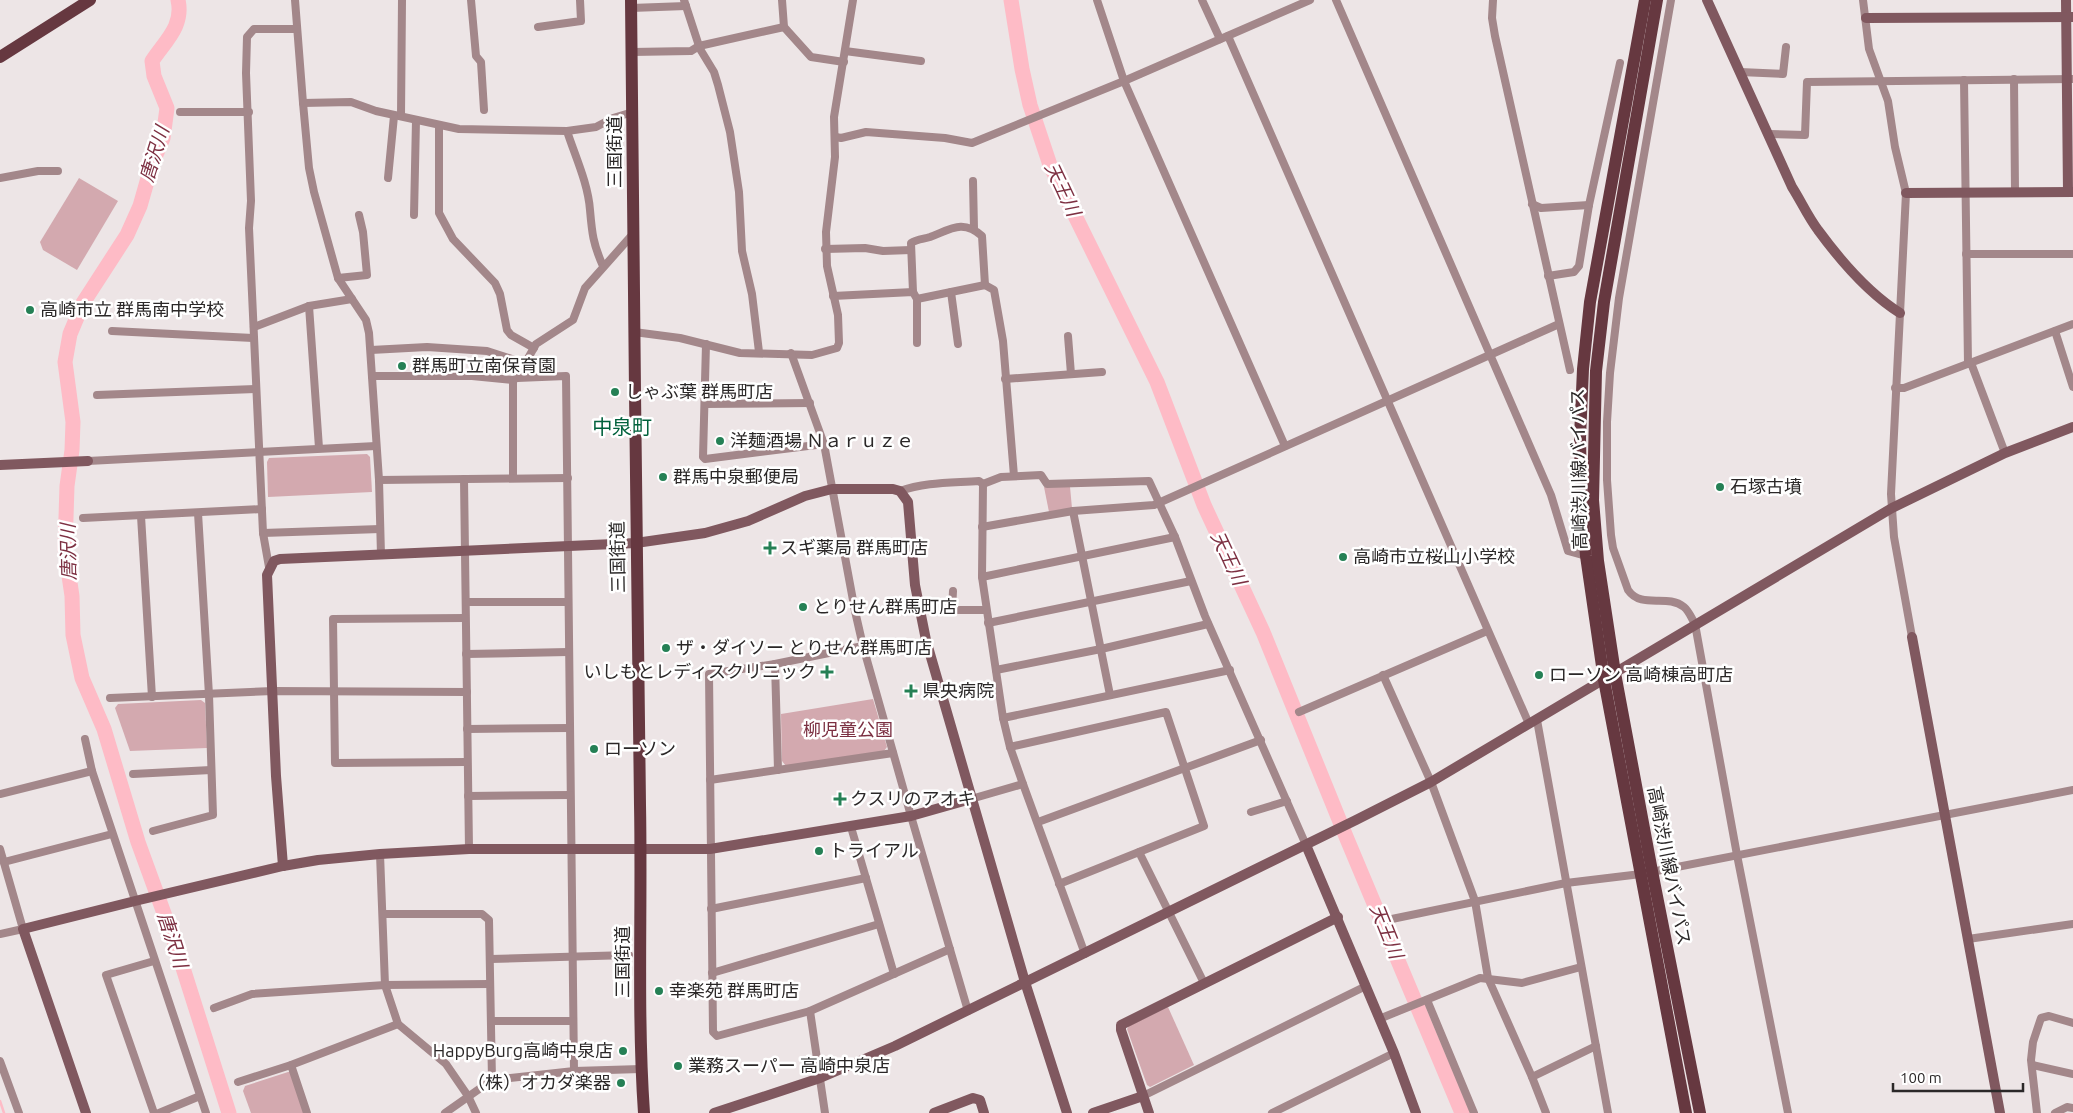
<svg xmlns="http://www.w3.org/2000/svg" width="2073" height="1113" viewBox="0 0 2073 1113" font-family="Ubuntu,'Noto Sans JP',sans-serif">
  <rect width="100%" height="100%" fill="#ede5e6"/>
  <g fill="#d3a9af">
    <polygon points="79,178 118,201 77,270 43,250 40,242"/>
    <polygon points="367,454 370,457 372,492 268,497 267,462 269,458"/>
    <polygon points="1044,487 1070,487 1072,508 1049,512"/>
    <polygon points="873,699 887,747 884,751 786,766 782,761 781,714"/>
    <polygon points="201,700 205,703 207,748 130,751 115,708 118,704"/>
    <polygon points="1168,1007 1194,1065 1150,1087 1147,1085 1127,1029 1129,1026"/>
    <polygon points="288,1072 290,1072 305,1113 251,1113 243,1091 245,1086"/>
  </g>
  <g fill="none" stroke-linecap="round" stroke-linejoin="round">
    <polyline stroke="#febbc6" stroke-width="2.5" points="0,1101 4,1113"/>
    <g stroke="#febbc6" stroke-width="15">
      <path d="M178 0C184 26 165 41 152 61L154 76 167 108 163 138 152 164 140 206 127 235 83 303 70 334 65 362 73 422 72 450 67 486 65 549 72 596 73 635 82 678 104 729 138 842 177 949 229 1113"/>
      <polyline points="1011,0 1022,69 1030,105 1050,165 1157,382 1204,505 1263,632 1347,839 1462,1113"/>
    </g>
    <g stroke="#a3878a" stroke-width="8">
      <polyline points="295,0 303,103 309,168 314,192 338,278 366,320 369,333 379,480 381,555"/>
      <polyline points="471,0 476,56 481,62 484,110"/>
      <polyline points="684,0 700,49 714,72 718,85 730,132 739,192 742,251 752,294 759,352"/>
      <polyline points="782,0 784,27 811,57 844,62"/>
      <polyline points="1097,0 1124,81 1285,446"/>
      <polyline points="1202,0 1220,39"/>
      <polyline points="1336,0 1551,495 1568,551 1586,556"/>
      <polyline points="1493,0 1492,18 1495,36 1570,370"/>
      <path d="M1671 0 1619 298 1610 373 1607 422V480L1611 535 1613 548 1628 590C1642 610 1667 593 1684 607 1689 611 1692 619 1695 624L1737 855 1788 1113"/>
      <polyline points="1863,0 1869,49 1888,101 1895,147 1906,193 1891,494 1894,537 1912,637"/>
      <polyline points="631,8 686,6"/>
      <polyline points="538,27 581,21 580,0"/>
      <polyline points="1228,36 1529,724"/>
      <polyline points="845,51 921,61"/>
      <polyline points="632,52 691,51 699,46 784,27"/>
      <polyline points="1740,72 1783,74 1786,47"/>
      <polyline points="2014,79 2015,191"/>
      <polyline points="1964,80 1968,364"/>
      <polyline points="303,103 351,102 376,111 459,129 567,131 596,127 613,118 633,112"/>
      <polyline points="180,112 249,112"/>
      <polyline points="401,116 402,0"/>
      <polyline points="439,126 439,213 453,239 495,283 500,294 507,330 511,335 534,348"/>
      <path d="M567 131C575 156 588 183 590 210 592 233 593 244 603 266"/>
      <polyline points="1768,134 1805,135 1807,82 2073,79"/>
      <polyline points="836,137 841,138 866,132 945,138 972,143 1124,81 1310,0"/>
      <polyline points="0,178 38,171 58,171"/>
      <polyline points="388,178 394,116"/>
      <polyline points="973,181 974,229"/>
      <polyline points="1532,204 1541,208 1589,205"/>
      <polyline points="414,215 416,120"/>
      <polyline points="825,249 865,248 883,251 911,250"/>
      <polyline points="1966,254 2073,254"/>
      <polyline points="1548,276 1574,272 1579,266 1589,205 1620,63"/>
      <polyline points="338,278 367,275 363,232 359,215"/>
      <path d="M913 292 911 243C917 239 924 239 930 237 951 229 963 219 982 236L985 285"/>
      <polyline points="951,292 958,344"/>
      <polyline points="833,296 913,292 917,299 985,285 994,290 1003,341 1014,476"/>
      <polyline points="917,299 917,343"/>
      <polyline points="309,306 319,448"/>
      <polyline points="254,327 309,306 352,299"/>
      <polyline points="112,331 253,338"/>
      <polyline points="2055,331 2073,387"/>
      <polyline points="634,332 680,338 740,353 812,355 837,348 839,343 838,315 827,266 826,232 835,157 834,117 853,0"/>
      <polyline points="1068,336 1071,374"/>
      <polyline points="706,344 703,457 705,459 824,444"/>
      <polyline points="371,350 427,347 487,351 527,364"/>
      <polyline points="791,353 824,444 855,611 863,646 911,816 968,1011"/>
      <polyline points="1971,363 2005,453"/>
      <polyline points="372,376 472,376 513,380"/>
      <polyline points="517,378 566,376 574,1071"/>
      <polyline points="1005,379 1102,372"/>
      <polyline points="1895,388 1904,388 2073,324"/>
      <polyline points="97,395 255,389"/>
      <polyline points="705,404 810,403"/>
      <polyline points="88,461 376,446"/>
      <polyline points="513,478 513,380 517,378 536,344 573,320 585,288 633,234"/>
      <polyline points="464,479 469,849"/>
      <polyline points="379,480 568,478"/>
      <polyline points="983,484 1001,477 1041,475 1047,484 1149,481 1175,537 1205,616 1306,845"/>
      <path d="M900 491C925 482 953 483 979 481L983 484 982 577 1003 718 1010 747 1023 784 1085 954"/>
      <polyline points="1073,511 1110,695"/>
      <polyline points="141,516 152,697"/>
      <polyline points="83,518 262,509"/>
      <polyline points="982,527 1073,511 1154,505 1559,324"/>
      <polyline points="263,533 380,529"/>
      <polyline points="269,567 263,533 249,228 251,201 246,73 247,37 254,29 297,29"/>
      <polyline points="982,577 1175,537"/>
      <polyline points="953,591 952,610 986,610"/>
      <polyline points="466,602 568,602"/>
      <polyline points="465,618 333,619 335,763 467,762"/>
      <polyline points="988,623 1191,581"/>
      <polyline points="863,646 775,664 709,674 713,1032 717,1036 810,1011 950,949"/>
      <polyline points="466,654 568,652"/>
      <polyline points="775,664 778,770"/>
      <polyline points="996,670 1101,649 1208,624"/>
      <polyline points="1383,675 1431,782 1475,901 1488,978 1532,1077 1546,1113"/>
      <polyline points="110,698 273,691 467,692"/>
      <polyline points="1299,712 1487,631"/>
      <polyline points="1003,718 1230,670"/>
      <polyline points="1537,720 1608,1113"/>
      <polyline points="467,729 570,728"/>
      <polyline points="85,739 92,771 206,1113"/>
      <polyline points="1010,747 1166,712 1204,826 1059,884"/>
      <polyline points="133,774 211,770"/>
      <polyline points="710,780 893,753"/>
      <polyline points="0,794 92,771"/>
      <polyline points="468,796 570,795"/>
      <polyline points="971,799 1023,784"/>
      <polyline points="1251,812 1287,801"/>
      <polyline points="1038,822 1261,740"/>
      <polyline points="851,827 894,974"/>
      <polyline points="153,831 213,815 209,695 198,513"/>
      <polyline points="0,849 23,929 0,934"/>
      <polyline points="1139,852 1204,983"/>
      <polyline points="380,854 385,985 398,1024 446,1064 468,1096 476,1113"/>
      <polyline points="4,862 112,834"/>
      <polyline points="711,909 866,878"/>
      <polyline points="383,914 482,914 489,920 492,1080"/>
      <polyline points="1387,920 1566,883 1641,874 2073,790"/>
      <polyline points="1968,939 2073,924"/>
      <polyline points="491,959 629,955"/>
      <polyline points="712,973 879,924"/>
      <polyline points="1427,1000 1474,1113"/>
      <polyline points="214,1008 252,994 385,985 489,984"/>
      <polyline points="810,1011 825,1113"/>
      <polyline points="1379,1019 1480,978 1522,983 1581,967"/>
      <polyline points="491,1021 573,1021"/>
      <polyline points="0,1061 19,1113"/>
      <polyline points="291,1065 307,1113"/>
      <polyline points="2032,1065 2073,1074"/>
      <polyline points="1532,1077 1596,1046"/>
      <polyline points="238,1082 291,1065 398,1024"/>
      <polyline points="1143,1096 1366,986"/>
      <polyline points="154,1113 106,975 154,961"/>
      <polyline points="159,1113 200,1096"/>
      <polyline points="445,1113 492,1080 574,1071 641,1069"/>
      <polyline points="1272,1113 1394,1053"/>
      <polyline points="2037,1113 2031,1060 2033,1042 2041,1018 2049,1016 2073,1023"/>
      <polyline points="2055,1113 2067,1107 2073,1108"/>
    </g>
    <g stroke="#80585f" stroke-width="10">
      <path d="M1707 0 1792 187C1801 201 1808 217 1818 230 1840 260 1868 293 1900 313"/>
      <polyline points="2066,0 2068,192"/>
      <polyline points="1866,18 2073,17"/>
      <polyline points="1906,193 2073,192"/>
      <polyline points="0,465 88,461"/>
      <polyline points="1912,637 2000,1113"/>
      <polyline points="1306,845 1394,1053 1416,1113"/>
      <polyline points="283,866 276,776 267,575 274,561 280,559 636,543 705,533 748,521 805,496 832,489 893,489 900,491 908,502 915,585 926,640 1025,982 1067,1113"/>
      <polyline points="86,1113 23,929 135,901 283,866 318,860 380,854 469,849 710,849 911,816 971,799"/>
      <polyline points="714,1113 820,1078 895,1046 1356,820 1431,782 1892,508 2005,453 2073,427"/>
      <polyline points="934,1113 973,1098 980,1100 984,1113"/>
      <polyline points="1093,1113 1143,1096"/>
      <polyline points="1149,1113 1121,1030 1121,1025 1338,917"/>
    </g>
    <g stroke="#663840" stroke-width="12">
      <path d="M631 0C635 268 635 537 640 805 642 908 637 1011 644 1113"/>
      <polyline points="1645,0 1590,302 1583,369 1580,437 1581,496 1586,556 1604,680 1686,1113"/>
      <polyline points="1657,0 1604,302 1596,371 1593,500 1598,561 1615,673 1652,871 1700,1113"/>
      <polyline points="0,57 90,0"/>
    </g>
  </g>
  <g fill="#258055" stroke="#fff" stroke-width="2">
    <circle cx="30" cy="310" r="5"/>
    <circle cx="402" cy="366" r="5"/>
    <circle cx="615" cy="392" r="5"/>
    <circle cx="720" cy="441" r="5"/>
    <circle cx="663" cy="477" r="5"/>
    <circle cx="1720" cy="487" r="5"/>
    <path d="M767.5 540.5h5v5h5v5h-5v5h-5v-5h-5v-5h5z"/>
    <circle cx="1343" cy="557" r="5"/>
    <circle cx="803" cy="607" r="5"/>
    <circle cx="666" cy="648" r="5"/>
    <path d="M824.5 664.5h5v5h5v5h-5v5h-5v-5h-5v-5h5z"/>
    <circle cx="1539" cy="675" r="5"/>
    <path d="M908.5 683.5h5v5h5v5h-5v5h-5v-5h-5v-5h5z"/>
    <circle cx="594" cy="749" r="5"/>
    <path d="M837.5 791.5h5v5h5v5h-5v5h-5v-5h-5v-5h5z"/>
    <circle cx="819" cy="851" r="5"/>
    <circle cx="659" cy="991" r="5"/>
    <circle cx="623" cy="1051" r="5"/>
    <circle cx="678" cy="1066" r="5"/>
    <circle cx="621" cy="1083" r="5"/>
  </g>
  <g text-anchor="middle" stroke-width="5" stroke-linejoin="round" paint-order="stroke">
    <g font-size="18" fill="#2b2828" stroke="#fff">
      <text transform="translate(615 152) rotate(-90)" y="6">三国街道</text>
      <text transform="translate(1579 469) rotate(-91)" y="6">高崎渋川線バイパス</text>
      <text transform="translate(618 557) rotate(-91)" y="6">三国街道</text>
      <text transform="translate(1669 866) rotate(79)" y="6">高崎渋川線バイパス</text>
      <text transform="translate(623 962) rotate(-90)" y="6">三国街道</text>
    </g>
    <g font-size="18" fill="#2b2828" stroke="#fff" text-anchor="start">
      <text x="40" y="316">高崎市立 群馬南中学校</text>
      <text x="412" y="372">群馬町立南保育園</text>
      <text x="625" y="398">しゃぶ葉 群馬町店</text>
      <text x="730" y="447">洋麺酒場 Ｎａｒｕｚｅ</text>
      <text x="673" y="483">群馬中泉郵便局</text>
      <text x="1730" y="493">石塚古墳</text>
      <text x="780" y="554">スギ薬局 群馬町店</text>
      <text x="1353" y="563">高崎市立桜山小学校</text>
      <text x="813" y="613">とりせん群馬町店</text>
      <text x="676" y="654">ザ・ダイソー とりせん群馬町店</text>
      <text x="816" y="678" text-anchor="end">いしもとレディスクリニック</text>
      <text x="1549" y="681">ローソン 高崎棟高町店</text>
      <text x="922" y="697">県央病院</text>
      <text x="604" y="755">ローソン</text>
      <text x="850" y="805">クスリのアオキ</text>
      <text x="829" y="857">トライアル</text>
      <text x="669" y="997">幸楽苑 群馬町店</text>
      <text x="613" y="1057" text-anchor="end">HappyBurg高崎中泉店</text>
      <text x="688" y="1072">業務スーパー 高崎中泉店</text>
      <text x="611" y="1089" text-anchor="end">（株）オカダ楽器</text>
    </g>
    <g font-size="18" fill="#7b2f41" stroke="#fff">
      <text x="848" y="736">柳児童公園</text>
    </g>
    <g font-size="19" font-style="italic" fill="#7d3042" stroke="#fff">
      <text transform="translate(154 154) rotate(-73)" y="7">唐沢川</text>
      <text transform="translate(1063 189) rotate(65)" y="7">天王川</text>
      <text transform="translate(68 552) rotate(-91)" y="7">唐沢川</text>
      <text transform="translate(1229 558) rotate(65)" y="7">天王川</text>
      <text transform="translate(1387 931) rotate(68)" y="7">天王川</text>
      <text transform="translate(173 940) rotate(72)" y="7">唐沢川</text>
    </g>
    <g font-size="20" fill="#01613c" stroke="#fff">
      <text x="622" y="434">中泉町</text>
    </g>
  </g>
  <path d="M1893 1083v8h130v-8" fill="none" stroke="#2b2828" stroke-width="2.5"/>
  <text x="1900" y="1083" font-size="15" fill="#2b2828" stroke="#ffffff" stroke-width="4" paint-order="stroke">100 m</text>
</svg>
